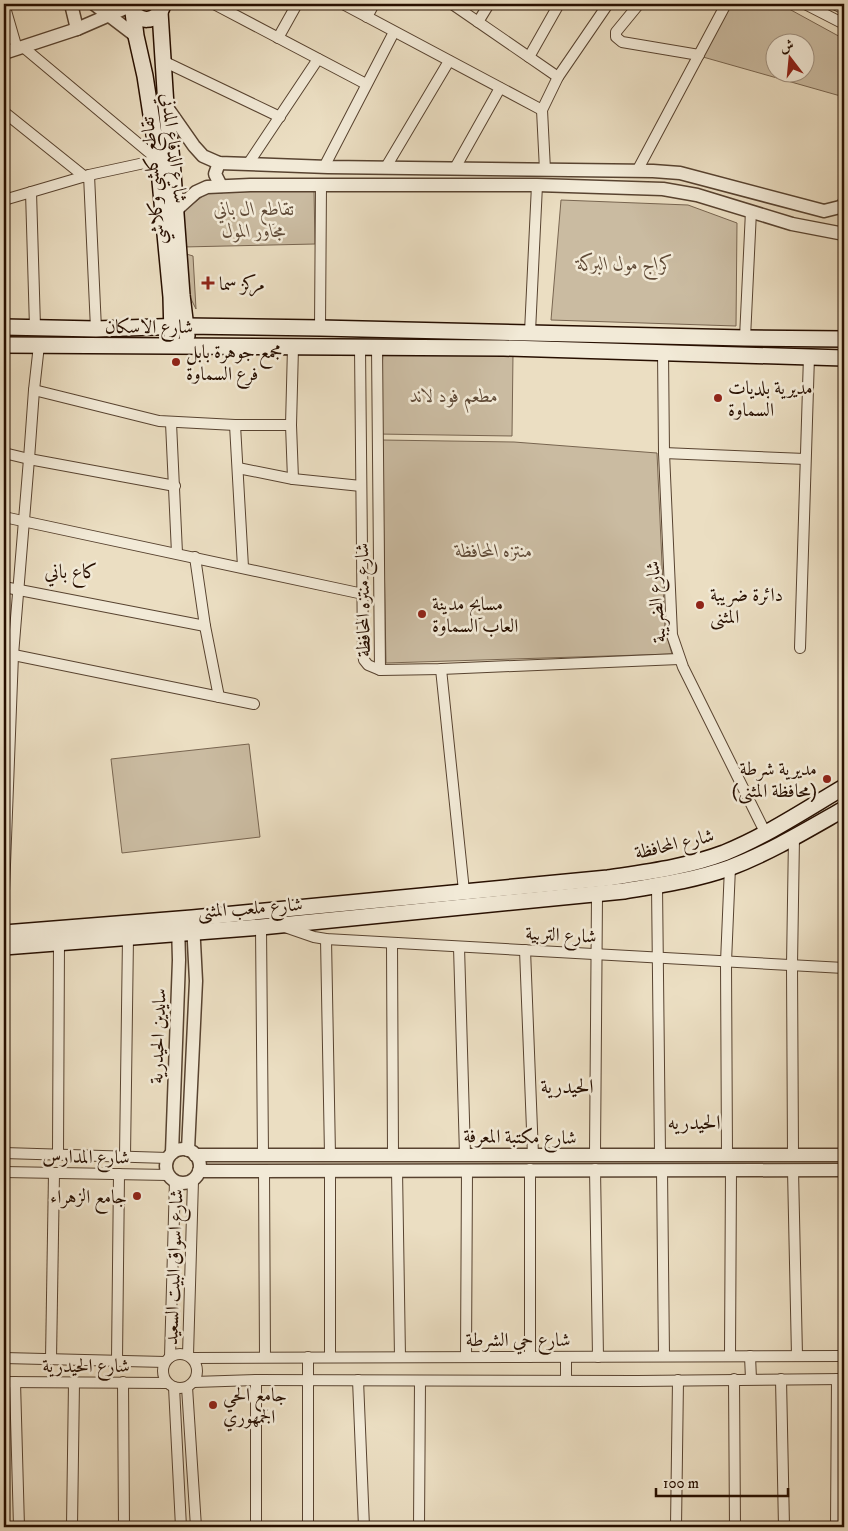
<svg xmlns="http://www.w3.org/2000/svg" width="848" height="1531" viewBox="0 0 848 1531" font-family="'IM FELL DW Pica',Amiri,serif">
  <rect width="100%" height="100%" fill="#ebdec2"/>
  <filter id="stains"><feTurbulence type="fractalNoise" baseFrequency=".004" numOctaves="4"/><feColorMatrix values="0 0 0 0 .2 0 0 0 0 .09 0 0 0 0 .02 0 0 0 .5 -.17"/></filter>
  <radialGradient id="worn" r=".72"><stop offset=".6" stop-color="#630" stop-opacity="0"/><stop offset="1" stop-color="#630" stop-opacity=".3"/></radialGradient>
  <g fill="#cabba1" stroke="#786550" fill-rule="evenodd">
    <path d="M731 4H780L844 39V97L703 57ZM776 42H806V72H776Z"/>
    <polygon points="314,191 315,244 183,247 180,214 208,192"/>
    <polygon points="561,200 688,205 737,223 736,326 551,320"/>
    <polygon points="183,253 193,256 196,309 188,293"/>
    <polygon points="383,354 513,354 512,436 377,434"/>
    <polygon points="382,440 514,442 657,453 665,630 672,654 386,663"/>
    <polygon points="249,744 260,837 122,853 111,759"/>
  </g>
  <g fill="none" stroke-linecap="round" stroke-linejoin="round">
    <g stroke="#584330" stroke-width="12">
      <g id="minor">
        <polyline points="4,4 17,49"/>
        <polyline points="214,4 366,84"/>
        <polyline points="343,4 542,110"/>
        <polyline points="452,4 558,77"/>
        <polyline points="639,4 616,32 616,37 622,42 699,55"/>
        <polyline points="805,4 844,24"/>
        <polyline points="834,4 844,9"/>
        <polyline points="367,17 374,4"/>
        <polyline points="478,22 489,4"/>
        <polyline points="278,38 297,4"/>
        <polyline points="23,47 158,160"/>
        <polyline points="529,57 559,4"/>
        <polyline points="163,61 280,117"/>
        <polyline points="4,112 85,177"/>
        <polyline points="248,164 318,59"/>
        <polyline points="324,167 394,32"/>
        <polyline points="386,167 449,61"/>
        <polyline points="455,168 500,88"/>
        <polyline points="545,170 542,110 558,77 608,4"/>
        <polyline points="637,171 726,4"/>
        <polyline points="89,175 96,329"/>
        <polyline points="31,192 35,327"/>
        <polyline points="4,200 89,175 158,160"/>
        <polyline points="320,328 321,185"/>
        <polyline points="530,332 537,185"/>
        <polyline points="745,338 751,211"/>
        <polyline points="293,347 291,425 293,479"/>
        <polyline points="360,347 363,653 364,660 368,665 380,670 441,669 679,659"/>
        <polyline points="377,347 380,670"/>
        <polyline points="663,353 664,453 672,635 683,667 766,834"/>
        <polyline points="34,390 159,421 235,425 291,425"/>
        <polyline points="171,423 177,553"/>
        <polyline points="235,425 243,567"/>
        <polyline points="4,453 29,459 175,486"/>
        <polyline points="664,453 805,459"/>
        <polyline points="238,468 293,479 361,486"/>
        <polyline points="4,517 363,594"/>
        <polyline points="195,557 205,626 219,697"/>
        <polyline points="4,587 205,626"/>
        <polyline points="800,648 809,356"/>
        <polyline points="4,653 254,704"/>
        <polyline points="441,669 464,891"/>
        <polyline points="657,886 660,1154"/>
        <polyline points="4,891 13,655 29,459 34,390 39,345"/>
        <polyline points="261,927 263,1155"/>
        <polyline points="285,927 314,937 326,939 844,968"/>
        <polyline points="326,939 330,1155"/>
        <polyline points="392,943 393,1154"/>
        <polyline points="459,947 465,1154"/>
        <polyline points="525,950 533,1155"/>
        <polyline points="4,1153 168,1158"/>
        <polyline points="58,1153 59,942"/>
        <polyline points="727,1154 726,962 730,867"/>
        <polyline points="793,1154 792,965 794,837"/>
        <polyline points="595,1155 597,895"/>
        <polyline points="125,1156 128,937"/>
        <polyline points="530,1169 530,1357"/>
        <polyline points="595,1169 598,1357"/>
        <polyline points="264,1170 265,1357"/>
        <polyline points="397,1170 400,1357"/>
        <polyline points="662,1170 664,1356"/>
        <polyline points="793,1170 797,1356"/>
        <polyline points="4,1172 168,1175"/>
        <circle cx="180" cy="1371" r="17"/>
        <polyline points="188,1355 193,1180"/>
        <polyline points="730,1356 731,1170"/>
        <polyline points="750,1356 751,1379"/>
        <polyline points="170,1357 175,1181"/>
        <polyline points="308,1357 308,1527"/>
        <polyline points="330,1357 330,1170"/>
        <polyline points="466,1357 467,1170"/>
        <polyline points="4,1358 165,1362"/>
        <polyline points="192,1358 844,1356"/>
        <polyline points="51,1359 54,1173"/>
        <polyline points="117,1360 119,1174"/>
        <polyline points="734,1379 735,1527"/>
        <polyline points="781,1379 784,1527"/>
        <polyline points="256,1380 256,1527"/>
        <polyline points="358,1380 364,1527"/>
        <polyline points="566,1380 566,1357"/>
        <polyline points="4,1382 167,1383"/>
        <polyline points="15,1382 19,1527"/>
        <polyline points="123,1382 124,1527"/>
        <polyline points="194,1382 256,1380 637,1381 844,1379"/>
        <polyline points="174,1387 181,1527"/>
        <polyline points="187,1387 196,1527"/>
        <polyline points="72,1527 74,1382"/>
        <polyline points="419,1527 420,1381"/>
        <polyline points="676,1527 678,1380"/>
        <polyline points="836,1527 837,1379"/>
      </g>
    </g>
    <g stroke="#584330" stroke-width="15">
      <g id="tertiary">
        <polyline points="71,4 77,29"/>
        <polyline points="94,4 136,36"/>
        <polyline points="4,53 77,29 130,6"/>
        <polyline points="166,106 194,146 203,156 219,163 328,167 653,171 680,173 824,211 840,207 844,204"/>
        <polyline points="219,163 215,174 221,186"/>
        <polyline points="175,211 196,192 207,187 250,185 537,185 663,189 697,195 792,224 844,234"/>
        <circle cx="183" cy="1166" r="17"/>
        <polyline points="188,1150 196,981 193,923"/>
        <polyline points="172,1153 179,960 178,924"/>
        <polyline points="195,1155 844,1155"/>
        <polyline points="199,1171 844,1170"/>
      </g>
    </g>
    <g stroke="#270f00" stroke-width="18">
      <g id="secondary">
        <path d="M130 6C137 24 157 24 163 5"/>
        <polyline points="133,12 136,36 145,76 158,160 171,297 172,335"/>
        <polyline points="160,12 166,106 172,160 182,295 187,336"/>
        <polyline points="4,327 96,329 186,326 320,328 745,338 844,339"/>
        <polyline points="4,345 504,348 844,358"/>
        <path d="M4 933 192 918 608 878C647 872 687 867 724 853 766 836 805 810 844 787"/>
        <path d="M4 947 261 927 624 891C660 885 695 880 729 868 769 853 807 830 844 809"/>
      </g>
    </g>
    <use href="#minor" stroke="#f2ead7" stroke-width="10"/>
    <use href="#tertiary" stroke="#f2ead7" stroke-width="12"/>
    <use href="#secondary" stroke="#f2ead7" stroke-width="15"/>
  </g>
  <g fill="#8f2418" stroke="#f2ead7" stroke-width="2">
    <path d="M205.5 275.5h5v5h5v5h-5v5h-5v-5h-5v-5h5z"/>
    <circle cx="176" cy="362" r="5"/>
    <circle cx="718" cy="398" r="5"/>
    <circle cx="700" cy="605" r="5"/>
    <circle cx="422" cy="614" r="5"/>
    <circle cx="827" cy="779" r="5"/>
    <circle cx="137" cy="1196" r="5"/>
    <circle cx="213" cy="1405" r="5"/>
  </g>
  <g text-anchor="middle" stroke-width="5" stroke-linejoin="round" paint-order="stroke">
    <g font-size="19" fill="#270f00" stroke="#f2ead7">
      <text transform="translate(175 148) rotate(83)" y="7">شارع الدفاع المدني</text>
      <text transform="translate(152 181) rotate(-95)" y="7">تقاطع كلشي وكلاشي</text>
      <text x="149" y="333">شارع الاسكان</text>
      <text transform="translate(362 600) rotate(-91)" y="7">شارع منتزه المحافظة</text>
      <text transform="translate(655 602) rotate(-95)" y="7">شارع الضريبة</text>
      <text transform="translate(674 843) rotate(-13)" y="7">شارع المحافظة</text>
      <text transform="translate(250 907) rotate(-4)" y="7">شارع ملعب المثنى</text>
      <text transform="translate(561 934) rotate(3)" y="7">شارع التربية</text>
      <text transform="translate(157 1036) rotate(-88)" y="7">سايدين الحيدرية</text>
      <text transform="translate(520 1136) rotate(1)" y="7">شارع مكتبة المعرفة</text>
      <text transform="translate(86 1156) rotate(1)" y="7">شارع المدارس</text>
      <text transform="translate(173 1267) rotate(-88)" y="7">شارع اسواق البيت السعيد</text>
      <text x="518" y="1346">شارع حي الشرطة</text>
      <text x="86" y="1372">شارع الحيدرية</text>
    </g>
    <g font-size="19" font-style="italic" fill="#604b38" stroke="#f2ead7">
      <text x="254" y="215">تقاطع ال باني<tspan x="254" dy="22">مجاور المول</tspan></text>
      <text x="626" y="270">كراج مول البركة</text>
      <text x="454" y="402">مطعم فود لاند</text>
      <text x="494" y="557">منتزه المحافظة</text>
    </g>
    <g font-size="19" fill="#270f00" stroke="#f2ead7" text-anchor="start">
      <text x="219" y="290">مركز سما</text>
      <text x="186" y="358">مجمع جوهرة بابل<tspan x="186" dy="22">فرع السماوة</tspan></text>
      <text x="728" y="394">مديرية بلديات<tspan x="728" dy="22">السماوة</tspan></text>
      <text x="710" y="601">دائرة ضريبة<tspan x="710" dy="22">المثنى</tspan></text>
      <text x="432" y="610">مسابح مدينة<tspan x="432" dy="22">العاب السماوة</tspan></text>
      <text x="817" y="775" text-anchor="end">مديرية شرطة<tspan x="817" dy="22">(محافظة المثنى)</tspan></text>
      <text x="127" y="1203" text-anchor="end">جامع الزهراء</text>
      <text x="223" y="1401">جامع الحي<tspan x="223" dy="22">الجمهوري</tspan></text>
    </g>
    <g font-size="20" fill="#270f00" stroke="#f2ead7">
      <text x="71" y="578">كاع باني</text>
      <text x="567" y="1093">الحيدرية</text>
      <text x="694" y="1129">الحيدريه</text>
    </g>
  </g>
  <rect width="848" height="1531" fill="none" stroke="#ebdec2" stroke-width="20"/>
  <rect x="5" y="5" width="838" height="1521" fill="none" stroke="#270f00" stroke-width="2.5"/>
  <rect x="10" y="10" width="828" height="1511" fill="none" stroke="#270f00"/>
  <g transform="translate(790 58) rotate(344)"><circle r="24" fill="#f2ead7" stroke="#a19281"/>
  <path d="M0-4L9 19L0 12L-9 19Z" fill="#8f2418"/>
  <text y="-8" font-size="14" font-weight="bold" text-anchor="middle" fill="#270f00">ش</text>
  </g>
  <path d="M656 1488v8h132v-8" fill="none" stroke="#270f00" stroke-width="2.5"/>
  <text x="663" y="1488" font-size="15" fill="#270f00" stroke="#f2ead7" stroke-width="4" paint-order="stroke">100 m</text>
  <rect width="100%" height="100%" filter="url(#stains)"/>
  <rect width="100%" height="100%" fill="url(#worn)"/>
</svg>
